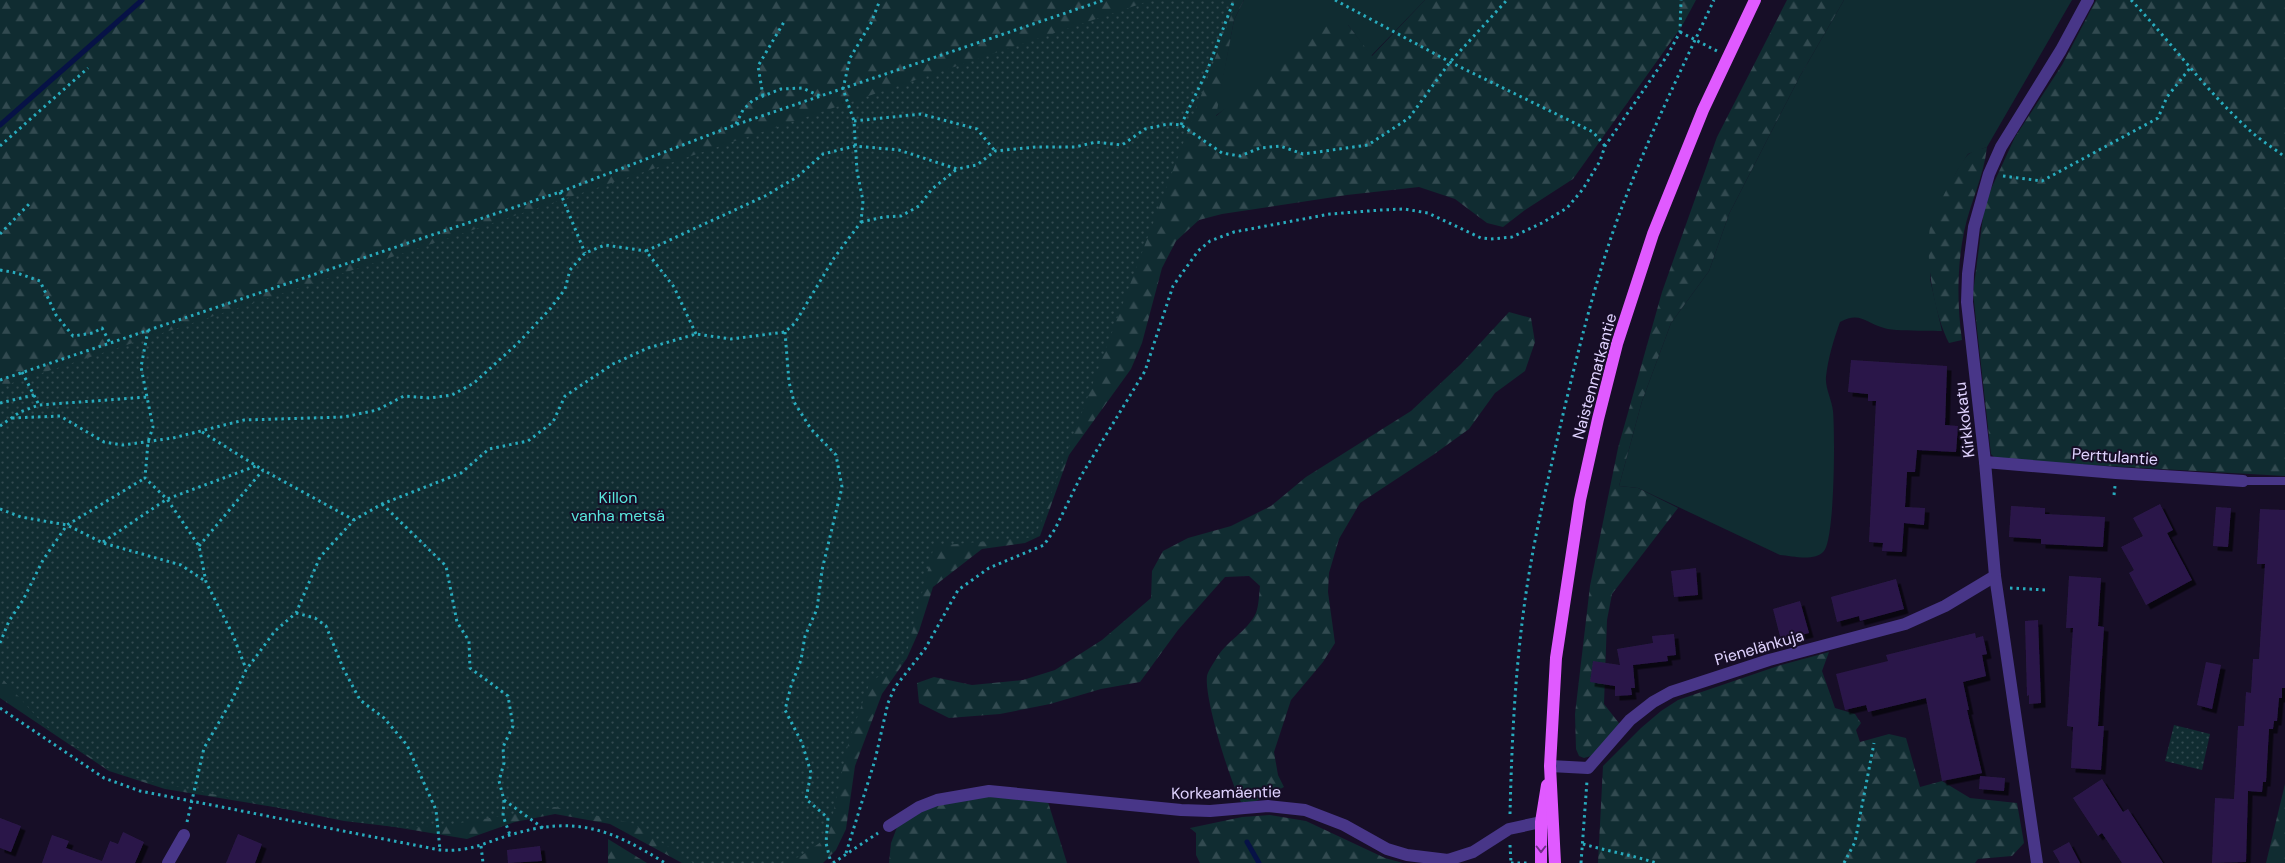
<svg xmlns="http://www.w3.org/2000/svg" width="2285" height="863" viewBox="0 0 2285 863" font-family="'DM Sans',sans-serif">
  <defs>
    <pattern id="forest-firs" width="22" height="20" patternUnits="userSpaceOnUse" patternTransform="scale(1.25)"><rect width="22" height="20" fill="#102c31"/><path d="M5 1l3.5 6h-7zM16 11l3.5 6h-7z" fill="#324a50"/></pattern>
    <pattern id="park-dots" width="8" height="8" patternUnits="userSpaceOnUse" patternTransform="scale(1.25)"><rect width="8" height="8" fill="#102c31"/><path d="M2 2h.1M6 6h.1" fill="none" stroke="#324a50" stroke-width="1.8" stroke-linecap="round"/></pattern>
    <filter id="shadow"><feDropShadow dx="4.5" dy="4.5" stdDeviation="0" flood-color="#0009"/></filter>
  </defs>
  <rect width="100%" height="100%" fill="#170e27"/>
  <g fill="#102c31">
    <polygon points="1244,0 1425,0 1371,56 1348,25 1215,116 1234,20"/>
    <path d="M1844 0H2072L1987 147 1968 154 1956 173 1930 226V279L1942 331C1927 330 1897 332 1884 328 1866 323 1860 311 1840 322 1834 339 1828 358 1826 377 1825 388 1832 400 1833 411 1835 431 1835 538 1824 551 1815 562 1792 556 1780 555L1638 488 1619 486 1642 401 1671 323 1709 271 1729 214 1800 76Z"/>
  </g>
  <g fill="url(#forest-firs)">
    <polygon points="0,0 1244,0 1234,20 1216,116 1320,29 1337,22 1348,25 1372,56 1425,0 1696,0 1682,26 1573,179 1525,210 1503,227 1487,223 1455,199 1419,187 1347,195 1222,214 1199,220 1176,241 1162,268 1142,343 1131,369 1069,455 1040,536 1025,543 982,549 933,587 919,631 907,658 882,694 855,766 846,829 836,850 823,863 682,863 610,824 555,814 515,822 467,839 165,789 109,771 0,698"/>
    <polygon points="1787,0 1844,0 1800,76 1729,214 1709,271 1671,323 1642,401 1619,486 1638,488 1678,508 1612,594 1607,620 1604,704 1622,727 1591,756 1584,758 1579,756 1576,749 1575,714 1590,586 1618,448 1662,292 1717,137"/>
    <polygon points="2096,0 2285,0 2285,476 2003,460 1995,458 1991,454 1973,293 1985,202 2015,137 2062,65"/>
    <path d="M1987 147C1984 176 1970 203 1964 232 1957 266 1957 305 1962 340L1949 343C1934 314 1925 260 1930 227 1932 217 1961 159 1969 154 1974 150 1981 149 1987 147Z"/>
    <path d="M1509 312 1531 318 1535 342 1525 371 1495 393 1469 429 1433 455 1360 503 1339 539 1329 573 1328 592 1335 643 1323 662 1291 700 1274 752 1278 775 1284 787 1252 803 1241 802C1230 781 1204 698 1207 676 1208 671 1213 664 1216 659 1226 641 1247 632 1256 613 1259 605 1259 594 1260 586L1249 576 1225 577 1178 630 1140 682 1101 689 1050 704 1000 714 949 718 919 703 917 683 934 677 972 685 1023 680 1055 670 1102 640 1151 598 1152 571 1163 551 1188 538 1231 526 1271 506 1306 477 1411 411 1461 364Z"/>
    <polygon points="1829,652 1822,671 1835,708 1855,714 1861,723 1856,730 1860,742 1889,734 1906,738 1920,787 1942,781 1970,798 2017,803 2024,843 2012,856 1978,859 1975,863 1598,863 1603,766 1641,728 1661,711 1678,700 1781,665"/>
    <polygon points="2285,784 2285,863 2266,863"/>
    <polygon points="980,796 1048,802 1067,863 889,863 891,843 899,822 933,806"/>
    <polygon points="1270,815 1306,821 1385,858 1403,863 1200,863 1196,855 1196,833 1190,828 1242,817"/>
    <polygon points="608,839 647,863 608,863"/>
  </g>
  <g fill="url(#park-dots)">
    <polygon points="1152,0 1237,0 1035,537 934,546 905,660 870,682 849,740 828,837 801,856 782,863 693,863 632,823 555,807 454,824 404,828 344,821 130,777 107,768 44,725 0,676 0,387 440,241"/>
    <polygon points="2174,725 2210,734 2202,770 2165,761"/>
  </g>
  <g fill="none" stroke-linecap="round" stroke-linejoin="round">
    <g stroke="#071246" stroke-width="5">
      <polyline points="0,125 142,0"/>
      <polyline points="1247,842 1259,863"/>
    </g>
  </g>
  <g fill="#2b1949" filter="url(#shadow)">
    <polygon points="1851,360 1947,366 1945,425 1958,426 1956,452 1917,450 1915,472 1907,472 1905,507 1925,508 1924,525 1904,523 1902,552 1882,551 1883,543 1869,542 1876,401 1868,401 1868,394 1848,392"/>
    <polygon points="2160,504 2173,530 2167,533 2192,580 2146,605 2129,573 2134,570 2121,547 2143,536 2133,518"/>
    <polygon points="2011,506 2045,508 2045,514 2105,517 2103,547 2041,544 2041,539 2009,537"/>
    <polygon points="2216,507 2231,508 2228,547 2213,546"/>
    <polygon points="2260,509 2285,510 2285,688 2282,688 2282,698 2279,698 2277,721 2274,721 2273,729 2269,729 2266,782 2263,782 2262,792 2248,791 2246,862 2212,863 2215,798 2234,799 2238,726 2244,726 2246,692 2251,693 2253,659 2259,659 2265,564 2257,564"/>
    <polygon points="1696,568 1698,595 1674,597 1671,571"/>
    <polygon points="2069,576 2101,578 2098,626 2104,627 2098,726 2104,726 2101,770 2071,768 2073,727 2067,726 2073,628 2066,628"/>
    <polygon points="1896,579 1904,609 1860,621 1859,616 1837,622 1831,597"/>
    <polygon points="1800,601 1809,633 1781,640 1773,609"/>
    <polygon points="2038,620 2041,703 2029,704 2029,695 2027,696 2025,621"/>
    <polygon points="1975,633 1976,638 1983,636 1987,654 1982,655 1986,676 1963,682 1969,710 1967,710 1982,773 1942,781 1926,698 1868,712 1866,705 1845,710 1836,674 1888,661 1886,655"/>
    <polygon points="1674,634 1676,655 1667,656 1668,661 1633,665 1635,688 1631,688 1632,695 1615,696 1615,686 1590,682 1593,661 1620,665 1617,649 1653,643 1652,636"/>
    <polygon points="2206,662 2221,665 2212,709 2197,705"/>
    <polygon points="1980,776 2005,778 2004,791 1979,789"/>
    <polygon points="2102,779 2123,812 2128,809 2163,863 2122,863 2102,833 2098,836 2073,798"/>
    <polygon points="0,818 21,826 11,852 0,848"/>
    <polygon points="123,832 144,842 135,863 42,863 52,835 69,841 66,848 102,861 110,841 118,844"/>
    <polygon points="238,834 262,844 255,863 226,863"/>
    <polygon points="2069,842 2080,863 2060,863 2053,851"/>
    <polygon points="540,846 542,861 508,863 507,850"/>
  </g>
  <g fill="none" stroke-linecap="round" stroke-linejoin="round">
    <g stroke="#28acbe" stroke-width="3" stroke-dasharray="2.5 4" stroke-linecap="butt">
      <polyline points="1335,0 1450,62 1593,132 1605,146"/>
      <path d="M2131 0C2170 41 2204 88 2245 126 2257 138 2272 147 2285 157"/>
      <polyline points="1680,32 1717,51"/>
      <polyline points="763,96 758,66 784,22"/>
      <polyline points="854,121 921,114 977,129 995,151"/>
      <polyline points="736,124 743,110 753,100 781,89 802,88 820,96"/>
      <polyline points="1181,125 1207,71 1234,0"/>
      <polyline points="0,146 88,68"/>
      <polyline points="2003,176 2042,181 2158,118 2167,97 2190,68"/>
      <polyline points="560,192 585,253"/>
      <polyline points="861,222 884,217 901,216 919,206 932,189 957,169"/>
      <polyline points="0,234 30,203"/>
      <polyline points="0,270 17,273 40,281 56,315 73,336 93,333 102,328 110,343"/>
      <polyline points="148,330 141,367 153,427 148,442 145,478 167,499 199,546 206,582 233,635 246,669"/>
      <polyline points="785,332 789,382 794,402 811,429 836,455 842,487 822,570 817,609 805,636 801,660 791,686 785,710 802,743 811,773 806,799 828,818 826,843 831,863"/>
      <polyline points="696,334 674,287 646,251 765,196 797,177 823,154 855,146 899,150 957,169 977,165 995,151 1036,147 1075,147 1096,142 1122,145 1145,129 1168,124 1181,125 1222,153 1240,156 1260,148 1280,146 1303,154 1368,145 1409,118 1450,62 1507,0"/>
      <polyline points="22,372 39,405"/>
      <polyline points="0,380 560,192 735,125 1104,0"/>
      <polyline points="0,403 34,395"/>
      <polyline points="12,418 60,416 104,442 123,445 173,438 244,420 344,417 377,410 404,396 429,398 452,395 474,383 518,343 550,309 565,289 570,270 585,253 605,245 646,251"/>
      <polyline points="0,426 20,412 39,405 148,397"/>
      <polyline points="202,432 263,470"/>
      <polyline points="2114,495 2115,486"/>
      <polyline points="382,504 446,566 457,622 469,641 470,668 508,696 513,726 503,747 504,763 499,781 504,800 503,816 510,835"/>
      <polyline points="0,509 21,517 67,525 103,543 181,565 205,581"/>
      <polyline points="103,542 167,499 256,466"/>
      <polyline points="199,546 263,470 354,520"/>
      <polyline points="2010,588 2046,590"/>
      <polyline points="296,613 315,618 326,626 343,668 360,700 384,718 407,745 436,810 440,850"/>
      <polyline points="0,643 9,621 23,600 43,560 67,525 145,478"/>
      <path d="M0 708 104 778 140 791 440 850C471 852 483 843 510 835 575 815 611 829 665 863"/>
      <polyline points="504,800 543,828"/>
      <path d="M1510 814C1512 732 1516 650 1530 568 1539 515 1552 463 1564 410 1579 348 1594 286 1615 226 1643 148 1679 74 1714 0"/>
      <polyline points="187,822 204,748 232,700 246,670 275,631 296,613 320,557 354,520 382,504 461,473 489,449 528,441 553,422 565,396 613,364 648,348 696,334 731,339 785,332 795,323 834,258 861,222 863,201 857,171 854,121 843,89 850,58 871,23 880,0"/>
      <path d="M1583 844C1607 851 1632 855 1656 863"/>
      <polyline points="1510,845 1511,863"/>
      <polyline points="481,846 483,863"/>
      <polyline points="846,853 875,760 888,703 895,687 925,649 958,590 989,568 1044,545 1055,529 1081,476 1145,371 1173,286 1198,251 1210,241 1234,232 1330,214 1381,210 1404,209 1428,213 1481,238 1491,239 1512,237 1542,223 1567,208 1583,189 1600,161 1605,146 1667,56 1680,32 1681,0"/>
      <polyline points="833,863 878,833"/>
      <polyline points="1511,863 1527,863"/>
      <polyline points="1581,863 1587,781"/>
      <polyline points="1844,863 1855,842 1874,743"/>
    </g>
    <polyline stroke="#483688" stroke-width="8" points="2243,481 2285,481"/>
    <g stroke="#483688" stroke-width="12">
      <polyline points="1985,462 2116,473 2243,481"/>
      <polyline points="1550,766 1588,768 1630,720 1653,702 1671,692 1769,660 1905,624 1945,606 1995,576"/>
      <polyline points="889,826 919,807 937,800 989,791 1181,810 1210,811 1268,806 1305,810 1344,825 1387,849 1407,855 1448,860 1473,852 1509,829 1541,822 1551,823"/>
      <polyline points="168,863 184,835"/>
      <polyline points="2037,863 1995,576 1985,462 1967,302 1968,274 1974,227 1989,174 2001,147 2061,50 2088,0"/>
    </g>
    <g stroke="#e05aff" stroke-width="12">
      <polyline points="1541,863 1541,822 1547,785"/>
      <polyline points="1555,863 1550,766 1556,658 1580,500 1598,419 1617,344 1653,234 1703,110 1755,0"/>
    </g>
  </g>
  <defs><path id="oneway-chevron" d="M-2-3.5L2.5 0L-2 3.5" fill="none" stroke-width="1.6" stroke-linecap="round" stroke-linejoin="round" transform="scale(1.25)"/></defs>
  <use stroke="#713088" href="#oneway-chevron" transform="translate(1541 849) rotate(90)"/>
  <g text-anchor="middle" stroke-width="4" stroke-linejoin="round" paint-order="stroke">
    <g font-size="16" fill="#e0d3ff" stroke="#170e27">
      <text transform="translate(1594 376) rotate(-75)" y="6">Naistenmatkantie</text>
      <text transform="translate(1964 420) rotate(-97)" y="6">Kirkkokatu</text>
      <text transform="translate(2115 456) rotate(4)" y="6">Perttulantie</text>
      <text transform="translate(1759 647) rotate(-16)" y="6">Pienelänkuja</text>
      <text transform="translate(1226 792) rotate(-1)" y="6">Korkeamäentie</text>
    </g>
    <g font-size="16" fill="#58e6dd" stroke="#170e27">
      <text x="618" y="503">Killon<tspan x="618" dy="18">vanha metsä</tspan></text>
    </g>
  </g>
</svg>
